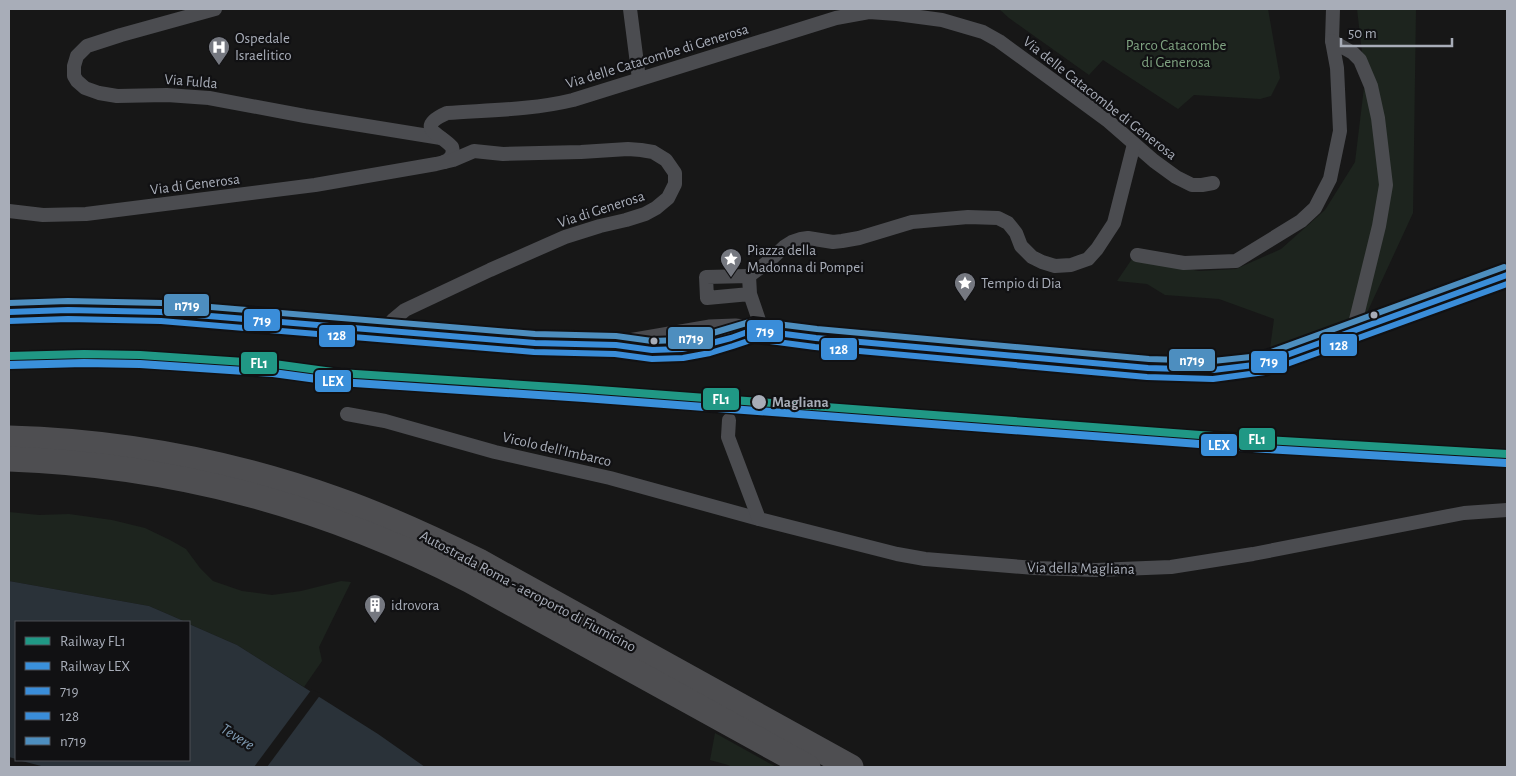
<svg xmlns="http://www.w3.org/2000/svg" width="1516" height="776" viewBox="0 0 1516 776" font-family="'Alegreya Sans',sans-serif">
  <rect width="100%" height="100%" fill="#171717"/>
  <g fill="#1d241e">
    <polygon points="999,9 1268,9 1280,78 1271,96 1260,99 1194,95 1178,109 1103,60 1089,75 1009,18"/>
    <polygon points="1357,9 1416,9 1413,213 1365,317 1269,356 1274,319 1219,299 1165,295 1147,284 1117,281 1132,259 1199,271 1236,269 1281,249 1325,210 1355,162 1365,79"/>
    <polygon points="9,512 39,515 69,514 112,520 145,528 170,540 186,549 200,568 213,581 242,591 272,595 301,591 341,581 351,582 319,647 322,661 304,687 237,645 189,624 189,622 186,622 149,606 9,581"/>
    <polygon points="715,733 776,767 732,767 728,765 710,760"/>
  </g>
  <g fill="#2a3239">
    <polygon points="9,581 149,606 186,622 16,622 16,759 9,757"/>
    <polygon points="189,624 237,645 378,734 425,767 45,767 18,760 189,760"/>
  </g>
  <polygon fill="#171717" points="312,689 321,694 267,767 254,767"/>
  <g fill="none" stroke-linecap="round" stroke-linejoin="round">
    <g stroke="#4b4c50" stroke-width="14">
      <polyline points="215,9 121,35 87,46 77,56 74,66 74,76 77,81 85,88 99,93 117,96 167,95 209,98 305,116 441,138"/>
      <polyline points="630,9 639,79"/>
      <polyline points="1332,41 1333,9"/>
      <path d="M444 162C451 159 454 154 452 147 441 134 413 128 447 113 489 110 532 110 573 100L836 18 869 12 897 14 942 20 983 32 999 41 1107 120 1154 161 1176 177 1192 185H1202L1213 183"/>
      <polyline points="9,211 43,215 86,214 315,185 436,164 453,160 474,151 503,154 581,152 628,149 641,150 653,152 666,160 675,173 675,184 668,198 656,208 645,214 626,220 600,226 565,237 490,270 405,310 393,320 384,330"/>
      <polyline points="1137,255 1184,263 1236,261 1301,221 1315,208 1330,179 1340,131 1337,68 1332,41 1353,53 1360,60 1371,86 1378,118 1386,185 1379,226 1353,332"/>
      <polyline points="749,276 769,261 784,247 792,242 801,239 808,238 833,242 842,241 859,238 912,222 968,217 998,218 1008,223 1016,233 1021,246 1032,257 1042,262 1055,266 1071,265 1088,259 1097,249 1114,223 1134,144"/>
      <polyline points="750,294 707,298 706,277 749,276 750,294 763,332"/>
      <polyline points="347,414 385,421 495,452 610,478 759,519"/>
      <polyline points="729,420 728,437 759,519 897,554 925,559 1035,568 1096,570 1171,567 1253,554 1464,513 1507,510"/>
    </g>
    <g stroke="#4a4a4e" stroke-width="19">
      <polyline points="9,312 68,310 161,312 232,317 535,343 616,345 652,350 688,348 720,341 745,333"/>
      <path d="M616 345 709 329 735 328 816 338 1148 368C1191 371 1234 373 1275 359L1507 275"/>
    </g>
    <g stroke="#4e4e51" stroke-width="25">
      <path d="M9 438C119 441 232 462 336 499 385 516 432 538 479 561L851 767"/>
      <path d="M9 459C174 465 322 505 469 580L808 767"/>
    </g>
    <g stroke="#111113" stroke-width="10">
      <polyline id="bus-1" points="9,312 68,310 161,312 535,343 616,345 652,350 682,349 708,344 731,338 753,330 816,338 1148,368 1213,370 1262,364 1507,275"/>
    </g>
    <g stroke="#111113" stroke-width="10">
      <polyline id="bus-2" points="9,321 68,319 161,321 534,352 615,354 652,359 683,358 710,353 733,346 754,339 815,347 1147,377 1213,379 1265,372 1507,284"/>
    </g>
    <g stroke="#111113" stroke-width="10">
      <polyline id="bus-3" points="9,303 68,301 162,303 535,334 616,336 652,341 681,340 706,335 753,321 817,329 1149,359 1213,361 1260,356 1504,267"/>
    </g>
    <use href="#bus-1" stroke="#3a8dd9" stroke-width="6"/>
    <use href="#bus-2" stroke="#3a8dd9" stroke-width="6"/>
    <use href="#bus-3" stroke="#4d8ebf" stroke-width="6"/>
    <g stroke="#111113" stroke-width="11">
      <polyline id="rail-1" points="9,356 84,354 140,355 274,364 340,373 585,389 1267,440 1507,454"/>
    </g>
    <g stroke="#111113" stroke-width="11">
      <polyline id="rail-2" points="9,365 84,363 140,364 273,373 339,382 584,398 1266,449 1506,463"/>
    </g>
    <use href="#rail-1" stroke="#209885" stroke-width="8"/>
    <use href="#rail-2" stroke="#3a90db" stroke-width="8"/>
  </g>
  <defs>
    <g id="hospital-pin" transform="scale(1.125)"><path d="M0 17L-7.5 6A9.5 9.5 0 1 1 7.5 6Z" fill="#757880" stroke="#111113"/><path d="M-5-5h3v3.5h4V-5h3V5h-3V1.5h-4V5h-3Z" fill="#fff"/></g>
    <g id="sight-pin" transform="scale(1.125)"><path d="M0 17L-7.5 6A9.5 9.5 0 1 1 7.5 6Z" fill="#757880" stroke="#111113"/><path d="M0-6L1.8-2.2L6-1.7L2.9 1.2L3.7 5.4L0 3.3L-3.7 5.4L-2.9 1.2L-6-1.7L-1.8-2.2Z" fill="#fff"/></g>
    <g id="building-pin" transform="scale(1.125)"><path d="M0 17L-7.5 6A9.5 9.5 0 1 1 7.5 6Z" fill="#757880" stroke="#111113"/><path d="M-4-6H4V6H1V3H-1V6H-4ZM-2.5-4.3h1.7v1.8h-1.7ZM.8-4.3h1.7v1.8H.8ZM-2.5-1h1.7V.8h-1.7ZM.8-1h1.7V.8H.8Z" fill="#fff"/></g>
  </defs>
  <g fill-rule="evenodd">
    <use href="#hospital-pin" x="219" y="47"/>
    <use href="#sight-pin" x="731" y="259"/>
    <use href="#sight-pin" x="965" y="283"/>
    <use href="#building-pin" x="375" y="605"/>
  </g>
  <g fill="#a8adb8" stroke="#111113" stroke-width="2">
    <circle cx="1374" cy="315" r="4.5"/>
    <circle cx="654" cy="341" r="4.5"/>
    <circle cx="759" cy="402" r="8"/>
  </g>
  <g text-anchor="middle" stroke-width="4.5" stroke-linejoin="round" paint-order="stroke">
    <g font-size="15" fill="#a8adb8" stroke="#111113" text-anchor="start">
      <text x="235" y="43">Ospedale<tspan x="235" dy="17">Israelitico</tspan></text>
      <text x="747" y="255">Piazza della<tspan x="747" dy="17">Madonna di Pompei</tspan></text>
      <text x="981" y="288">Tempio di Dia</text>
      <text x="391" y="610">idrovora</text>
    </g>
    <g font-size="15" fill="#7fa381" stroke="#111113">
      <text x="1176" y="50">Parco Catacombe<tspan x="1176" dy="17">di Generosa</tspan></text>
    </g>
    <g font-size="15" fill="#a8adb8" stroke="#111113">
      <text transform="translate(657 56) rotate(-17)" y="5">Via delle Catacombe di Generosa</text>
      <text transform="translate(191 81) rotate(5)" y="5">Via Fulda</text>
      <text transform="translate(1100 98) rotate(38)" y="5">Via delle Catacombe di Generosa</text>
      <text transform="translate(195 184) rotate(-7)" y="5">Via di Generosa</text>
      <text transform="translate(601 209) rotate(-18)" y="5">Via di Generosa</text>
      <text transform="translate(557 449) rotate(13)" y="5">Vicolo dell'Imbarco</text>
      <text transform="translate(1081 568) rotate(1)" y="5">Via della Magliana</text>
      <text transform="translate(528 591) rotate(28)" y="5">Autostrada Roma - aeroporto di Fiumicino</text>
    </g>
    <g font-size="15" font-weight="bold" fill="#a8adb8" stroke="#111113" text-anchor="start">
      <text x="772" y="407">Magliana</text>
    </g>
    <g font-size="16" font-style="italic" fill="#7f9bb3" stroke="#111113">
      <text transform="translate(238 736) rotate(32)" y="6">Tevere</text>
    </g>
  </g>
  <g stroke="#111113" stroke-width="2">
    <rect x="163" y="293" width="47" height="24" rx="5" fill="#4d8ebf"/>
    <rect x="243" y="308" width="38" height="24" rx="5" fill="#3a8dd9"/>
    <rect x="746" y="319" width="38" height="24" rx="5" fill="#3a8dd9"/>
    <rect x="318" y="324" width="38" height="24" rx="5" fill="#3a8dd9"/>
    <rect x="667" y="326" width="47" height="24" rx="5" fill="#4d8ebf"/>
    <rect x="1320" y="333" width="38" height="24" rx="5" fill="#3a8dd9"/>
    <rect x="820" y="337" width="38" height="24" rx="5" fill="#3a8dd9"/>
    <rect x="1168" y="348" width="48" height="24" rx="5" fill="#4d8ebf"/>
    <rect x="1250" y="350" width="38" height="24" rx="5" fill="#3a8dd9"/>
    <rect x="240" y="351" width="38" height="24" rx="5" fill="#209885"/>
    <rect x="314" y="369" width="38" height="24" rx="5" fill="#3a90db"/>
    <rect x="702" y="387" width="38" height="24" rx="5" fill="#209885"/>
    <rect x="1238" y="427" width="38" height="24" rx="5" fill="#209885"/>
    <rect x="1200" y="433" width="38" height="24" rx="5" fill="#3a90db"/>
  </g>
  <g font-size="14" text-anchor="middle" font-weight="bold" fill="#fff">
    <text x="187" y="310">n719</text>
    <text x="262" y="325">719</text>
    <text x="765" y="336">719</text>
    <text x="337" y="340">128</text>
    <text x="691" y="343">n719</text>
    <text x="1339" y="350">128</text>
    <text x="839" y="354">128</text>
    <text x="1192" y="365">n719</text>
    <text x="1269" y="366">719</text>
    <text x="259" y="368">FL1</text>
    <text x="333" y="386">LEX</text>
    <text x="721" y="404">FL1</text>
    <text x="1257" y="444">FL1</text>
    <text x="1219" y="450">LEX</text>
  </g>
  <rect width="1516" height="776" fill="none" stroke="#a8adb8" stroke-width="20"/>
  <rect x="15" y="621" width="175" height="140" fill="#111113" stroke="#4d4f55"/>
  <rect x="25" y="637" width="25" height="8" fill="#209885" stroke="#4d4f55"/>
  <text x="60" y="646" font-size="15" fill="#a8adb8">Railway FL1</text>
  <rect x="25" y="662" width="25" height="8" fill="#3a90db" stroke="#4d4f55"/>
  <text x="60" y="671" font-size="15" fill="#a8adb8">Railway LEX</text>
  <rect x="25" y="687" width="25" height="8" fill="#3a8dd9" stroke="#4d4f55"/>
  <text x="60" y="696" font-size="15" fill="#a8adb8">719</text>
  <rect x="25" y="712" width="25" height="8" fill="#3a8dd9" stroke="#4d4f55"/>
  <text x="60" y="721" font-size="15" fill="#a8adb8">128</text>
  <rect x="25" y="737" width="25" height="8" fill="#4d8ebf" stroke="#4d4f55"/>
  <text x="60" y="746" font-size="15" fill="#a8adb8">n719</text>
  <path d="M1341 38v8h111v-8" fill="none" stroke="#a8adb8" stroke-width="2.5"/>
  <text x="1348" y="38" font-size="15" fill="#a8adb8" stroke="#111113" stroke-width="4" paint-order="stroke">50 m</text>
</svg>
